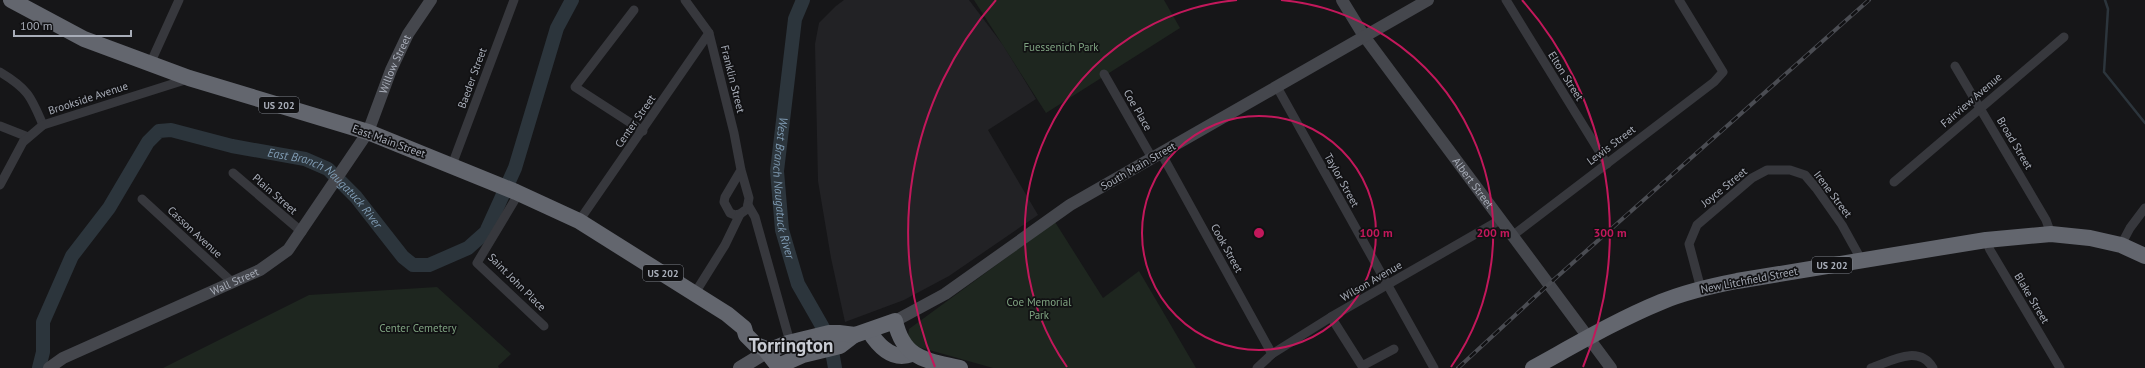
<svg xmlns="http://www.w3.org/2000/svg" width="2145" height="368" viewBox="0 0 2145 368" font-family="'PT Sans',sans-serif">
  <rect width="100%" height="100%" fill="#161618"/>
  <polygon fill="#222225" points="844,0 969,0 1003,45 1036,99 988,130 1038,215 949,276 904,300 845,322 831,258 818,181 815,44 819,23 836,6"/>
  <g fill="#1e261f">
    <polygon points="974,0 1164,0 1180,28 1046,113"/>
    <polygon points="1055,222 1103,298 1139,271 1196,368 993,368 915,346 908,336 909,329"/>
    <polygon points="437,287 511,354 498,366 499,368 163,368 309,295"/>
  </g>
  <g fill="none" stroke-linecap="round" stroke-linejoin="round">
    <polyline stroke="#2c353c" stroke-width="2.5" points="2105,0 2108,9 2104,72 2145,123"/>
    <g stroke="#2c353c" stroke-width="14">
      <path id="s1" d="M803 0 795 19 777 171 782 230 798 284 830 340 835 368"/>
      <path id="s2" d="M39 368 43 352V322L72 256 109 208 148 142 159 131 171 130 232 146 305 159 328 169 356 197 403 257 413 265H429L468 248 486 232 515 168 557 28 572 0"/>
    </g>
    <g stroke="#37383d" stroke-width="9">
      <polyline points="685,0 709,33 734,133 741,170 749,198 747,209 740,214 735,215 730,213 724,202 725,197 741,170"/>
      <polyline points="1506,0 1607,164"/>
      <polyline points="634,10 575,87 643,131"/>
      <polyline points="150,64 179,0"/>
      <polyline points="1955,66 2046,220 2051,234"/>
      <path d="M0 72C27 88 31 96 43 125"/>
      <polyline points="1104,74 1152,158"/>
      <polyline points="1277,87 1434,368"/>
      <polyline points="0,126 28,137"/>
      <polyline points="1161,153 1272,354"/>
      <polyline points="452,165 514,0"/>
      <polyline points="233,173 302,232"/>
      <polyline points="1894,182 2064,37"/>
      <polyline points="0,185 23,142 43,125 188,79"/>
      <polyline points="519,193 477,263 544,326"/>
      <polyline points="142,199 232,282"/>
      <polyline points="748,205 755,217 790,342"/>
      <polyline points="579,221 709,33"/>
      <polyline points="1512,236 1714,82 1723,72 1679,0"/>
      <polyline points="1986,240 1990,250 2060,368"/>
      <polyline points="2121,245 2130,228 2145,208"/>
      <polyline points="1701,289 1689,244 1697,225 1752,178 1767,170 1790,170 1805,175 1816,188 1842,225 1862,261"/>
      <polyline points="695,293 725,245 740,214"/>
      <polyline points="1331,317 1362,366 1394,349"/>
      <polyline points="1257,368 1272,354 1331,317 1500,220"/>
      <path d="M1871 368C1891 361 1919 344 1933 368"/>
    </g>
    <g stroke="#45474d" stroke-width="12">
      <path id="s3" d="M1342 0 1364 36 1611 368"/>
      <polyline points="895,321 945,294 1070,205 1428,0"/>
      <path id="s4" d="M49 368 63 358 260 270 288 250 368 132 391 70 408 34 431 0"/>
    </g>
    <polyline stroke="#53555c" stroke-width="14" points="740,368 768,351"/>
    <g stroke="#63666e" stroke-width="16">
      <polyline points="11,0 84,39 189,78 368,132 516,192 579,221 727,314 744,328 746,335 756,345 764,348 778,366 803,355 840,346 853,336"/>
      <path d="M869 331C879 347 893 361 912 354"/>
      <path d="M768 351 788 343 829 333H839L855 335 895 321C904 360 926 360 960 368"/>
      <path d="M1533 368C1575 345 1617 320 1661 302 1685 292 1711 286 1737 281L1986 240 2051 234 2090 238 2121 245 2145 256"/>
    </g>
    <g stroke="#4a4c52" stroke-width="4">
      <polyline id="rail" points="1458,368 1549,284 1869,0"/>
    </g>
    <use href="#rail" stroke="#111113" stroke-width="2.5" stroke-dasharray="8" stroke-linecap="butt"/>
  </g>
  <g fill="none" stroke="#c2185b" stroke-width="2">
    <circle cx="1259" cy="233" r="117"/>
    <path d="M1067 367A234 234 0 0 1 1237 0M1281 0A234 234 0 0 1 1451 367"/>
    <path d="M935 367A351 351 0 0 1 996 0M1522 0A351 351 0 0 1 1583 367"/>
  </g>
  <g text-anchor="middle" stroke-width="3.5" stroke-linejoin="round" paint-order="stroke">
    <g fill="#111113" stroke="#7b7e86" stroke-width="1">
      <rect x="259" y="97" width="40" height="16" rx="3"/>
      <rect x="1812" y="257" width="40" height="16" rx="3"/>
      <rect x="643" y="265" width="40" height="16" rx="3"/>
    </g>
    <g font-size="10" font-weight="bold" fill="#a8adb8">
      <text x="279" y="109">US 202</text>
      <text x="1832" y="269">US 202</text>
      <text x="663" y="277">US 202</text>
    </g>
    <g font-size="11" fill="#7fa381" stroke="#111113">
      <text x="1061" y="51">Fuessenich Park</text>
      <text x="1039" y="306">Coe Memorial<tspan x="1039" dy="13">Park</tspan></text>
      <text x="418" y="332">Center Cemetery</text>
    </g>
    <g font-size="11" fill="#a8adb8" stroke="#111113">
      <text dy="4" stroke="none"><textPath href="#s4" startOffset="483">Willow Street</textPath></text>
      <text transform="translate(1566 76) rotate(58)" y="4">Elton Street</text>
      <text transform="translate(472 78) rotate(-70)" y="4">Baeder Street</text>
      <text transform="translate(733 79) rotate(76)" y="4">Franklin Street</text>
      <text transform="translate(88 98) rotate(-18)" y="4">Brookside Avenue</text>
      <text transform="translate(1971 100) rotate(-41)" y="4">Fairview Avenue</text>
      <text transform="translate(1138 110) rotate(60)" y="4">Coe Place</text>
      <text transform="translate(635 121) rotate(-55)" y="4">Center Street</text>
      <text transform="translate(389 141) rotate(20)" y="4">East Main Street</text>
      <text transform="translate(2015 143) rotate(59)" y="4">Broad Street</text>
      <text transform="translate(1611 145) rotate(-37)" y="4">Lewis Street</text>
      <text transform="translate(1138 166) rotate(-30)" y="4">South Main Street</text>
      <text transform="translate(1342 180) rotate(61)" y="4">Taylor Street</text>
      <text dy="4" stroke="none"><textPath href="#s3" startOffset="225">Albert Street</textPath></text>
      <text transform="translate(1724 187) rotate(-39)" y="4">Joyce Street</text>
      <text transform="translate(275 194) rotate(41)" y="4">Plain Street</text>
      <text transform="translate(1833 194) rotate(53)" y="4">Irene Street</text>
      <text transform="translate(195 232) rotate(43)" y="4">Casson Avenue</text>
      <text transform="translate(1227 248) rotate(61)" y="4">Cook Street</text>
      <text transform="translate(1749 280) rotate(-11)" y="4">New Litchfield Street</text>
      <text dy="4" stroke="none"><textPath href="#s4" startOffset="205">Wall Street</textPath></text>
      <text transform="translate(1371 281) rotate(-30)" y="4">Wilson Avenue</text>
      <text transform="translate(517 282) rotate(45)" y="4">Saint John Place</text>
      <text transform="translate(2032 298) rotate(59)" y="4">Blake Street</text>
    </g>
    <g font-size="12" font-style="italic" fill="#7f9bb3" stroke="#111113">
      <text dy="4" stroke="none"><textPath href="#s1" startOffset="191">West Branch Naugatuck River</textPath></text>
      <text dy="4" stroke="none"><textPath href="#s2" startOffset="453">East Branch Naugatuck River</textPath></text>
    </g>
    <g font-size="19" font-weight="bold" fill="#c9ccd4" stroke="#111113">
      <text x="791" y="352">Torrington</text>
    </g>
  </g>
  <circle cx="1259" cy="233" r="6" fill="#c2185b" stroke="#111113" stroke-width="2"/>
  <g font-size="12" text-anchor="middle" font-weight="bold" fill="#c2185b" stroke="#111113" stroke-width="3.5" stroke-linejoin="round" paint-order="stroke">
    <text x="1376" y="237">100 m</text>
    <text x="1493" y="237">200 m</text>
    <text x="1610" y="237">300 m</text>
  </g>
  <path d="M14 30v6h117v-6" fill="none" stroke="#a8adb8" stroke-width="2"/>
  <text x="20" y="30" font-size="12" fill="#a8adb8" stroke="#111113" stroke-width="3" paint-order="stroke">100 m</text>
</svg>
